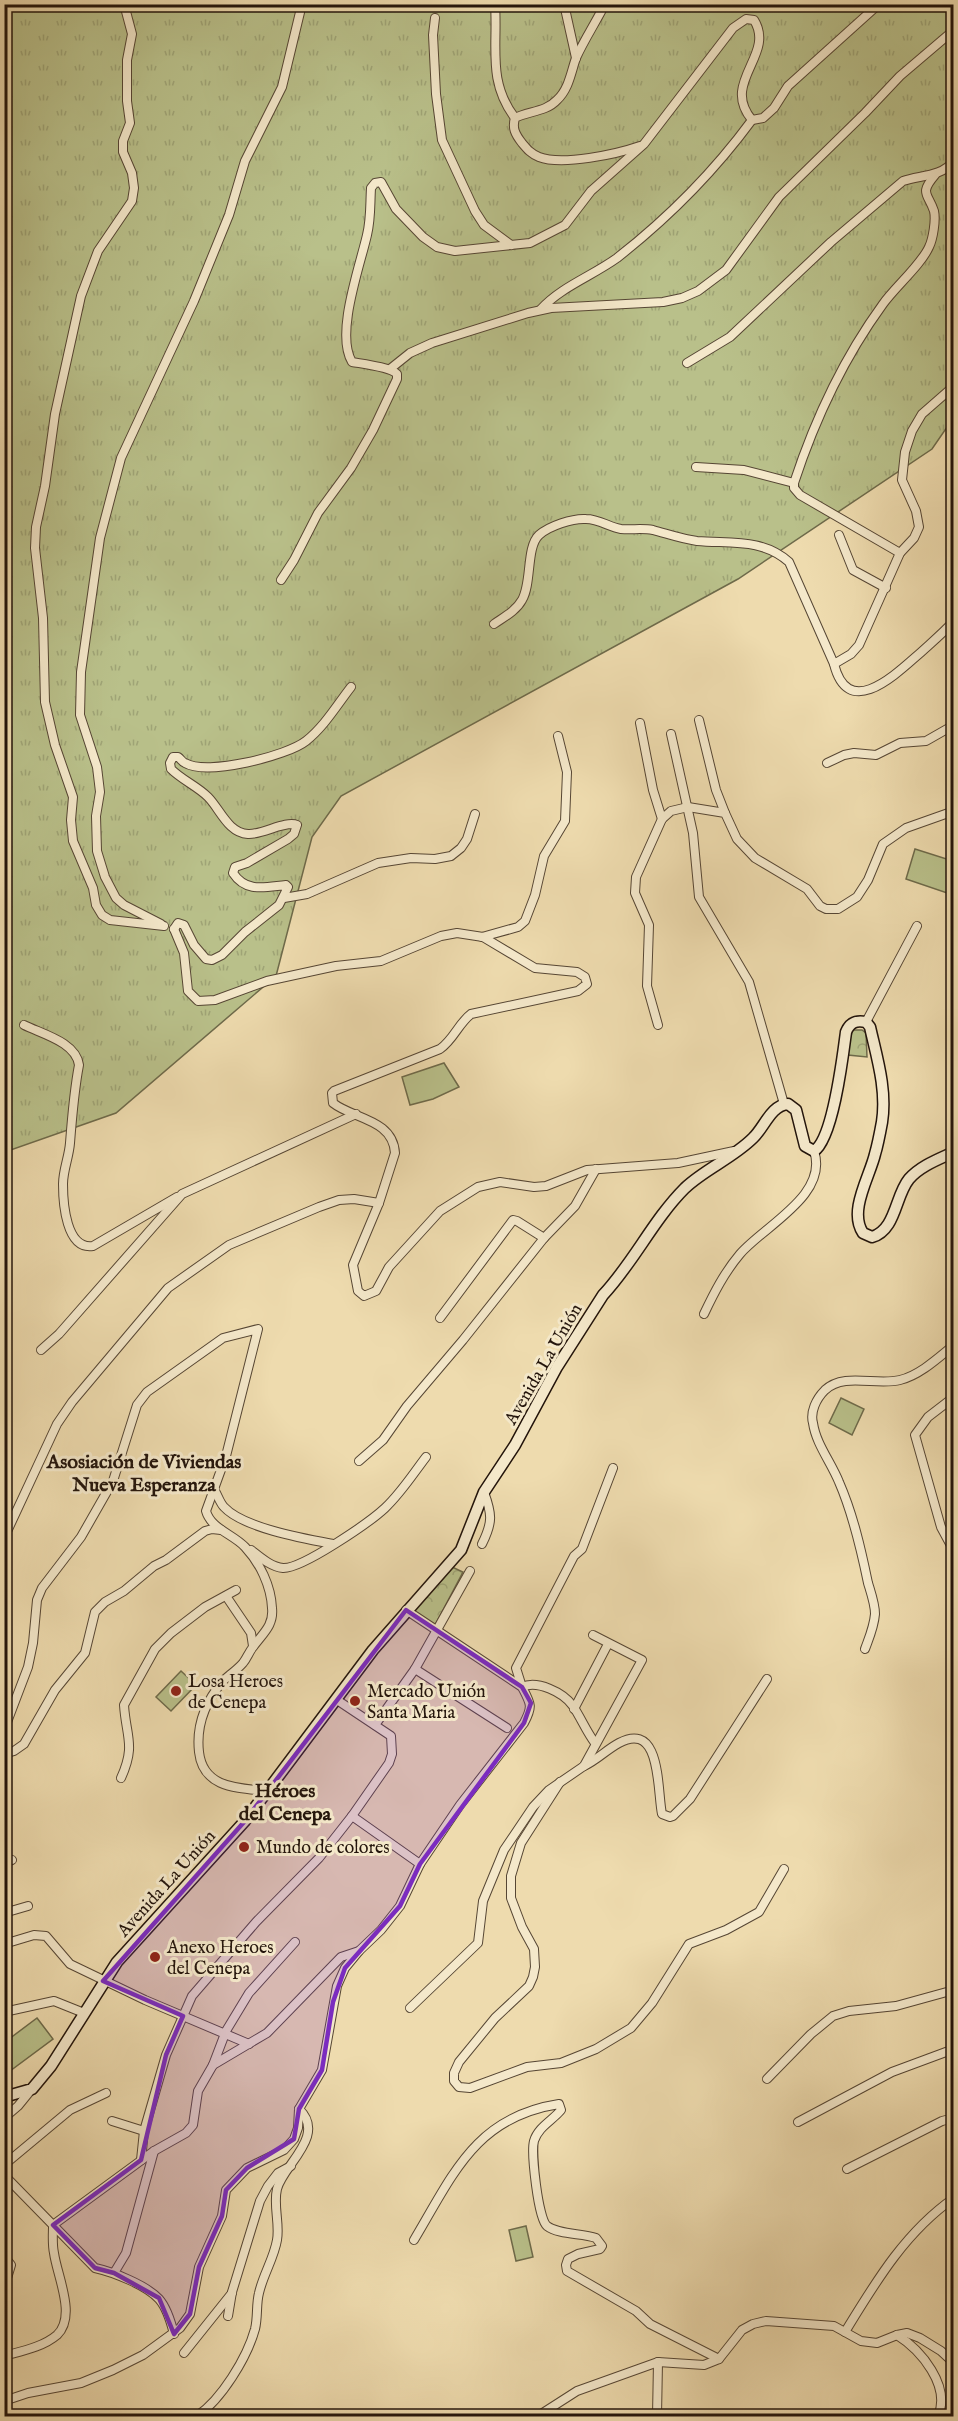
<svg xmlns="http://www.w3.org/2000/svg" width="958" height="2421" viewBox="0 0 958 2421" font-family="'IM FELL English',serif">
  <defs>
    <pattern id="grass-tufts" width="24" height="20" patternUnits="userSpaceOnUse" patternTransform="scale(1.5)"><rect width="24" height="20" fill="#b9c08a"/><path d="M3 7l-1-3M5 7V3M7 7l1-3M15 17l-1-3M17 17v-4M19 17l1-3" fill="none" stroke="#9fa476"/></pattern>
    <pattern id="forest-crowns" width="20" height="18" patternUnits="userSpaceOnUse" patternTransform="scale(1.5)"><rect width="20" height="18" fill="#b9c08a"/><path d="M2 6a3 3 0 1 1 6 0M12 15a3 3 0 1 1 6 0" fill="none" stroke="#9fa476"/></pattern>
  </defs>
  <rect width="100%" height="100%" fill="#eedbae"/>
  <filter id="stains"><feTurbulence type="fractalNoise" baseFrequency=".00333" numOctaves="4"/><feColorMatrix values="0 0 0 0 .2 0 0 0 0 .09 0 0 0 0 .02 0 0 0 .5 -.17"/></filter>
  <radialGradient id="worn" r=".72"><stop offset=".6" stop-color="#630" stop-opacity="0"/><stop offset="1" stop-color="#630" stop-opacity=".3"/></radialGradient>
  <polygon fill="url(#grass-tufts)" stroke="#6e6a4a" stroke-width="1.5" points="4,5 954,5 954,417 932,449 738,579 341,796 312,837 276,976 116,1113 5,1152"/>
  <g fill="url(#forest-crowns)" stroke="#6e6a4a" stroke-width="1.5">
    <polygon points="853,1030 862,1030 866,1033 867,1057 848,1055 848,1035"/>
    <polygon points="452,1567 463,1572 435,1625 411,1609"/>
  </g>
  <g fill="#b9c08a" stroke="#6e6a4a" stroke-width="1.5">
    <polygon points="915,849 953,861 953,895 906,879"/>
    <polygon points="444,1063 459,1087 433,1099 410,1105 402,1077"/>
    <polygon points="841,1398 864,1409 852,1435 829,1423"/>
    <polygon points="181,1671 196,1685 171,1711 156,1697"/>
    <polygon points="37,2018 53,2039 10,2071 5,2065 5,2042"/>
    <polygon points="526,2226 533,2257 516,2261 509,2230"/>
  </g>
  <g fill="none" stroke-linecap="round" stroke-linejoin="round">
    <g stroke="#564634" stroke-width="10">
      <g id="street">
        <polyline points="124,4 132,34 127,60 127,101 130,123 123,141 123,152 132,173 134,188 132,201 98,251 81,296 55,414 45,486 36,527 35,548 43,618 45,702 55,745 73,797 71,820 73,841 93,888 96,905 102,915 110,920 164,926"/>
        <path d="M495 4C498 47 487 81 515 118"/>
        <polyline points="564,4 576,58"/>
        <path d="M605 4C596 22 584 40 576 58 571 72 569 89 557 100 546 112 528 111 515 118 512 128 515 134 522 143 527 149 531 154 539 157 562 166 617 154 640 146"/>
        <polyline points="435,18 433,35 436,94 442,140 475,211 484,225 511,245"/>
        <path d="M541 309C561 287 592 276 617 258 668 218 713 173 752 120"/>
        <path d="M687 363 730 337 831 242 903 181C921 175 941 177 954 161"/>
        <polyline points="390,369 410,353 432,343 528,313 551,308 663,302 682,298 698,291 726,270 779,197 865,113 900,76 954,30"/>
        <path d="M954 386 922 414 912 431 905 452 902 480 916 511 919 527 914 538 900 553 859 645 851 654 834 664C848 720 894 676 919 654 931 643 943 633 954 621"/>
        <polyline points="696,467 744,470 794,483"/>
        <polyline points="839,535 853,570 886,588"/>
        <path d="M900 553 800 495 794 488V483C815 419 843 359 883 304 895 287 921 265 929 247 933 239 936 220 934 211 928 193 919 194 935 175"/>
        <path d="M281 580 294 560 318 513 351 468 373 430 397 379V374C390 367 363 364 352 362 335 334 360 266 367 235 371 219 370 204 371 188L375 183 381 182 396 209 423 237 437 247 455 251 530 243 565 225 591 191 644 144 733 28 746 19 754 20C776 55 720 82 752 120L763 118 774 108 788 86 879 4"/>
        <path d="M494 624C504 617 516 611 522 600 532 583 526 547 539 535 549 526 573 518 586 519 599 519 609 527 621 529 632 530 642 528 653 530 668 534 682 539 697 541 730 544 762 538 789 562L834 664"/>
        <polyline points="699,720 716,790 725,813"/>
        <polyline points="640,723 653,790 662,819"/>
        <polyline points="671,734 693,833 699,897 749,982 784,1104"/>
        <polyline points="827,763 844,755 854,753 876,755 900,743 926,741 954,725"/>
        <polyline points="284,898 307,894 378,863 411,858 435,859 451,856 461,848 467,839 475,814"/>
        <polyline points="161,924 124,905 116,898 105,877 97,851 96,816 100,792 97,767 80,715 81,672 100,538 121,458 194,301 229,215 245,161 282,87 302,4"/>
        <path d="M174 929 184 953 188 991 198 1001 215 1000 267 981 336 966 381 961 441 936 457 933 483 937 535 968 577 972 585 977 587 984 578 991 471 1014C458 1024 454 1039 440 1049L334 1091 332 1093 333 1103C353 1119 393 1119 395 1153L379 1203 353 1265 358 1291 364 1296 376 1291 389 1267 440 1211 478 1187 500 1182 534 1187 546 1186 587 1170 678 1163 734 1151"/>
        <path d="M174 929 178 923 184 925 194 945 206 959 212 960 222 955 245 932 279 905 288 887 286 885C265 887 246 893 233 873L235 867 247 863 288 839 294 834 297 825C286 820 262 835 248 834 228 833 220 809 208 797 197 786 182 780 171 769L170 763 173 757H178C181 759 182 762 185 763 207 776 287 756 306 741 324 727 337 705 351 687"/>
        <polyline points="482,937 518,927 525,921 535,895 544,856 565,821 567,772 558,736"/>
        <polyline points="866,1022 917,926"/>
        <path d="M24 1025C42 1034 76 1042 79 1065 74 1091 72 1117 70 1143 69 1157 63 1170 63 1184 63 1203 66 1250 93 1246L177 1197"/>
        <polyline points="658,1025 647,986 649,925 635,893 636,877 662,819 671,811 688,807 725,813 737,839 755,858 807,889 820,906 826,909 838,909 857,897 868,880 883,844 906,828 954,811"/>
        <path d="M704 1314C714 1293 724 1273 740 1254 764 1226 829 1195 814 1151"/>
        <polyline points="440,1318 513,1220 517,1221 544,1238"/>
        <polyline points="41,1350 59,1334 182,1194 356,1114"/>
        <polyline points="954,1397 928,1417 915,1435 941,1527 954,1551"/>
        <polyline points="359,1461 383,1440 407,1406 463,1340 544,1238 575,1206 596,1169"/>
        <path d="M215 1491C218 1496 220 1503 224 1507 243 1528 306 1539 333 1544"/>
        <polyline points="4,1538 57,1424 72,1402 168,1288 229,1245 319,1207 339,1200 354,1199 379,1203"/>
        <path d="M482 1544C493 1522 492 1514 484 1492"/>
        <path d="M251 1550C260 1557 271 1567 283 1568 302 1569 370 1522 385 1508 401 1493 413 1474 426 1457"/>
        <polyline points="226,1596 251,1633 253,1646"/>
        <path d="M865 1649C869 1638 874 1627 875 1614 875 1604 871 1593 868 1583 861 1549 853 1514 839 1482 831 1462 816 1444 813 1423 810 1412 816 1399 825 1390 844 1372 876 1386 900 1380 920 1375 938 1358 954 1345"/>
        <polyline points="415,1669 507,1728"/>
        <polyline points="574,1709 608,1644"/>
        <polyline points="375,1725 415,1669 470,1571"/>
        <path d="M4 1730 28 1667 33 1643 37 1600 42 1588 81 1537 113 1481 137 1405 147 1392 223 1338 258 1329 226 1456 206 1511C211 1529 233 1534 245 1547 260 1563 271 1586 272 1608 274 1626 262 1634 253 1647 249 1652 247 1658 243 1663 237 1670 229 1675 223 1681 205 1702 196 1725 199 1752 203 1788 237 1788 266 1791"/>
        <path d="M595 1743C586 1731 581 1718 573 1706 563 1692 537 1680 522 1687L516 1668 574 1556 582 1549 613 1468"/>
        <polyline points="4,1754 14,1751 24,1744 55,1690 85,1653 95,1612 105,1602 124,1591 154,1566 166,1560 205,1531 212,1529 221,1530"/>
        <path d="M584 1766C597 1760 606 1750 619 1743 662 1720 657 1791 662 1814L670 1817 673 1816 690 1799 767 1679"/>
        <path d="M121 1778C136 1745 126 1737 124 1705L155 1649 171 1633 205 1607 236 1590"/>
        <polyline points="560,1782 521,1843 511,1876 511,1898 522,1927 534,1949 535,1967 533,1977 529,1986 495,2018 459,2062 454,2073 454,2081 459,2087 470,2088 527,2067 561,2063 596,2049 631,2028 652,2003 689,1944 726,1930 759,1912 784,1869"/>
        <polyline points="352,1816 420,1864"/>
        <polyline points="4,1863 12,1860"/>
        <polyline points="4,1913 28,1906"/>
        <polyline points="4,1944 34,1935 46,1936 70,1964 145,2000 249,2044"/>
        <polyline points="410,2008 478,1943 483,1901 504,1850 533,1807 549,1790 584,1766 642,1660 593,1635"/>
        <polyline points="4,2012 54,2001 84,2013"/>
        <polyline points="213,2065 226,2031 249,1993 295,1942"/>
        <polyline points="767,2079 811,2034 833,2016 849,2011 896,2006 954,1990"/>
        <polyline points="4,2118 18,2106 31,2090"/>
        <polyline points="112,2121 144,2131"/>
        <polyline points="798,2122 892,2072 954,2049"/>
        <polyline points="141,2160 144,2131 166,2055 192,1996 256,1922 319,1858 352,1816 389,1763 392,1754 391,1736 337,1700"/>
        <polyline points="4,2165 70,2110 106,2093"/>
        <polyline points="847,2169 942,2121 954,2118"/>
        <path d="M4 2175 95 2268C113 2272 146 2285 159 2299 167 2308 171 2322 174 2334"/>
        <path d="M414 2240C453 2175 475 2117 559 2104L561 2110C553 2120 538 2127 534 2141 531 2152 538 2219 547 2226 559 2235 582 2233 596 2238L602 2246 600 2249 578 2254 568 2259 566 2265 567 2271 636 2311 650 2324 719 2359"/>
        <polyline points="4,2256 11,2265 4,2288"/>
        <polyline points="114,2273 126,2253 154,2151"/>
        <polyline points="4,2297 4,2305"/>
        <polyline points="228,2316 232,2292 260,2201 268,2186 278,2173 291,2166"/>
        <path d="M845 2332C875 2283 905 2232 954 2198"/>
        <path d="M897 2335C921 2350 951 2386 938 2416"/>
        <polyline points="184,2353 232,2293"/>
        <path d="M4 2356C22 2351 43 2347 57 2335 77 2316 57 2276 54 2253 52 2244 53 2234 53 2225L154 2151 186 2133 193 2125 198 2091 213 2065 267 2033 341 1957 359 1951 381 1930 400 1906 420 1864 460 1805 524 1723C533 1706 531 1704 522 1687L406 1610"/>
        <polyline points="4,2401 28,2393 81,2383 113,2370 143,2355 180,2328 190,2314 199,2267 222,2216 226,2190 247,2168 284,2150 294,2139 298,2128 299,2109 322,2070 337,1986 345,1968 359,1951"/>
        <path d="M197 2416C221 2400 247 2358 255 2329 258 2317 256 2304 259 2293 263 2275 274 2258 277 2240 280 2224 273 2205 277 2189 283 2165 327 2136 299 2109"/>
        <polyline points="538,2416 577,2391 658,2362 704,2365 719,2359 742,2330 753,2324 766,2321 834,2326 861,2341 877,2343 897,2335 907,2333 920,2338 941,2351 954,2363"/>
        <polyline points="657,2416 658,2362"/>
      </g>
    </g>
    <g stroke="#23140b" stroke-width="13">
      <path id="secondary" d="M4 2097 32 2089 51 2066 117 1962 244 1822 373 1650 461 1550 484 1492 515 1445 557 1367 603 1295C634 1262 653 1220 685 1188 705 1169 733 1158 753 1138 764 1128 771 1105 788 1104L796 1110 805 1146 814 1151C833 1139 843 1055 846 1032 850 1022 856 1020 866 1022L870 1027C877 1058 887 1090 882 1122 880 1133 878 1144 875 1154 870 1176 848 1211 863 1233L872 1237C896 1230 895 1196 909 1179 920 1166 939 1159 954 1152"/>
    </g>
    <use href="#street" stroke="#f4e8ca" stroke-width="8"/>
    <use href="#secondary" stroke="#f4e8ca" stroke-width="10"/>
  </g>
  <path fill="#7b2cbf" fill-opacity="0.2" stroke="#7b2cbf" stroke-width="4.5" stroke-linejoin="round" d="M406 1610 522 1687 531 1703 524 1723 420 1864 400 1906 345 1968 333 2002 322 2070 299 2109 294 2139 247 2168 226 2190 222 2216 199 2267 190 2314 174 2334 159 2298 114 2273 95 2268 53 2225 141 2160 166 2055 183 2016 103 1981 244 1822Z"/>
  <g fill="#8f2418" stroke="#f4e8ca" stroke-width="2">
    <circle cx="176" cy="1691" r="6"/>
    <circle cx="355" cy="1701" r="6"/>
    <circle cx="244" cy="1847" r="6"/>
    <circle cx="155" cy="1957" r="6"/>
  </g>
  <g text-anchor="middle" stroke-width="6" stroke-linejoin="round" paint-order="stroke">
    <g font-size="18" fill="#23140b" stroke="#f4e8ca">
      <text transform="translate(543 1364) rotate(-60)" y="6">Avenida La Unión</text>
      <text transform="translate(166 1883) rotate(-48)" y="6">Avenida La Unión</text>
    </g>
    <g font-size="18" fill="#23140b" stroke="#f4e8ca" text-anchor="start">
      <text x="188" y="1687">Losa Heroes<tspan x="188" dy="21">de Cenepa</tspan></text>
      <text x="367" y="1697">Mercado Unión<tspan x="367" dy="21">Santa Maria</tspan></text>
      <text x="256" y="1853">Mundo de colores</text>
      <text x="167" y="1953">Anexo Heroes<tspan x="167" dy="21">del Cenepa</tspan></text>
    </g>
    <g font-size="20" font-weight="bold" fill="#23140b" stroke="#f4e8ca">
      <text x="144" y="1468">Asosiación de Viviendas<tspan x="144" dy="23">Nueva Esperanza</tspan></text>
      <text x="285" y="1797">Héroes<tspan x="285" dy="23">del Cenepa</tspan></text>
    </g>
  </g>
  <rect width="958" height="2421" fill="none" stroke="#eedbae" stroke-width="24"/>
  <rect x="6" y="6" width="946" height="2409" fill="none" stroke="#23140b" stroke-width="3"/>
  <rect x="12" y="12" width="934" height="2397" fill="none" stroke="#23140b" stroke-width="1.5"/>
  <rect width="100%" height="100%" filter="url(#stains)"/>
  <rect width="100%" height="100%" fill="url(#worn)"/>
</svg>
